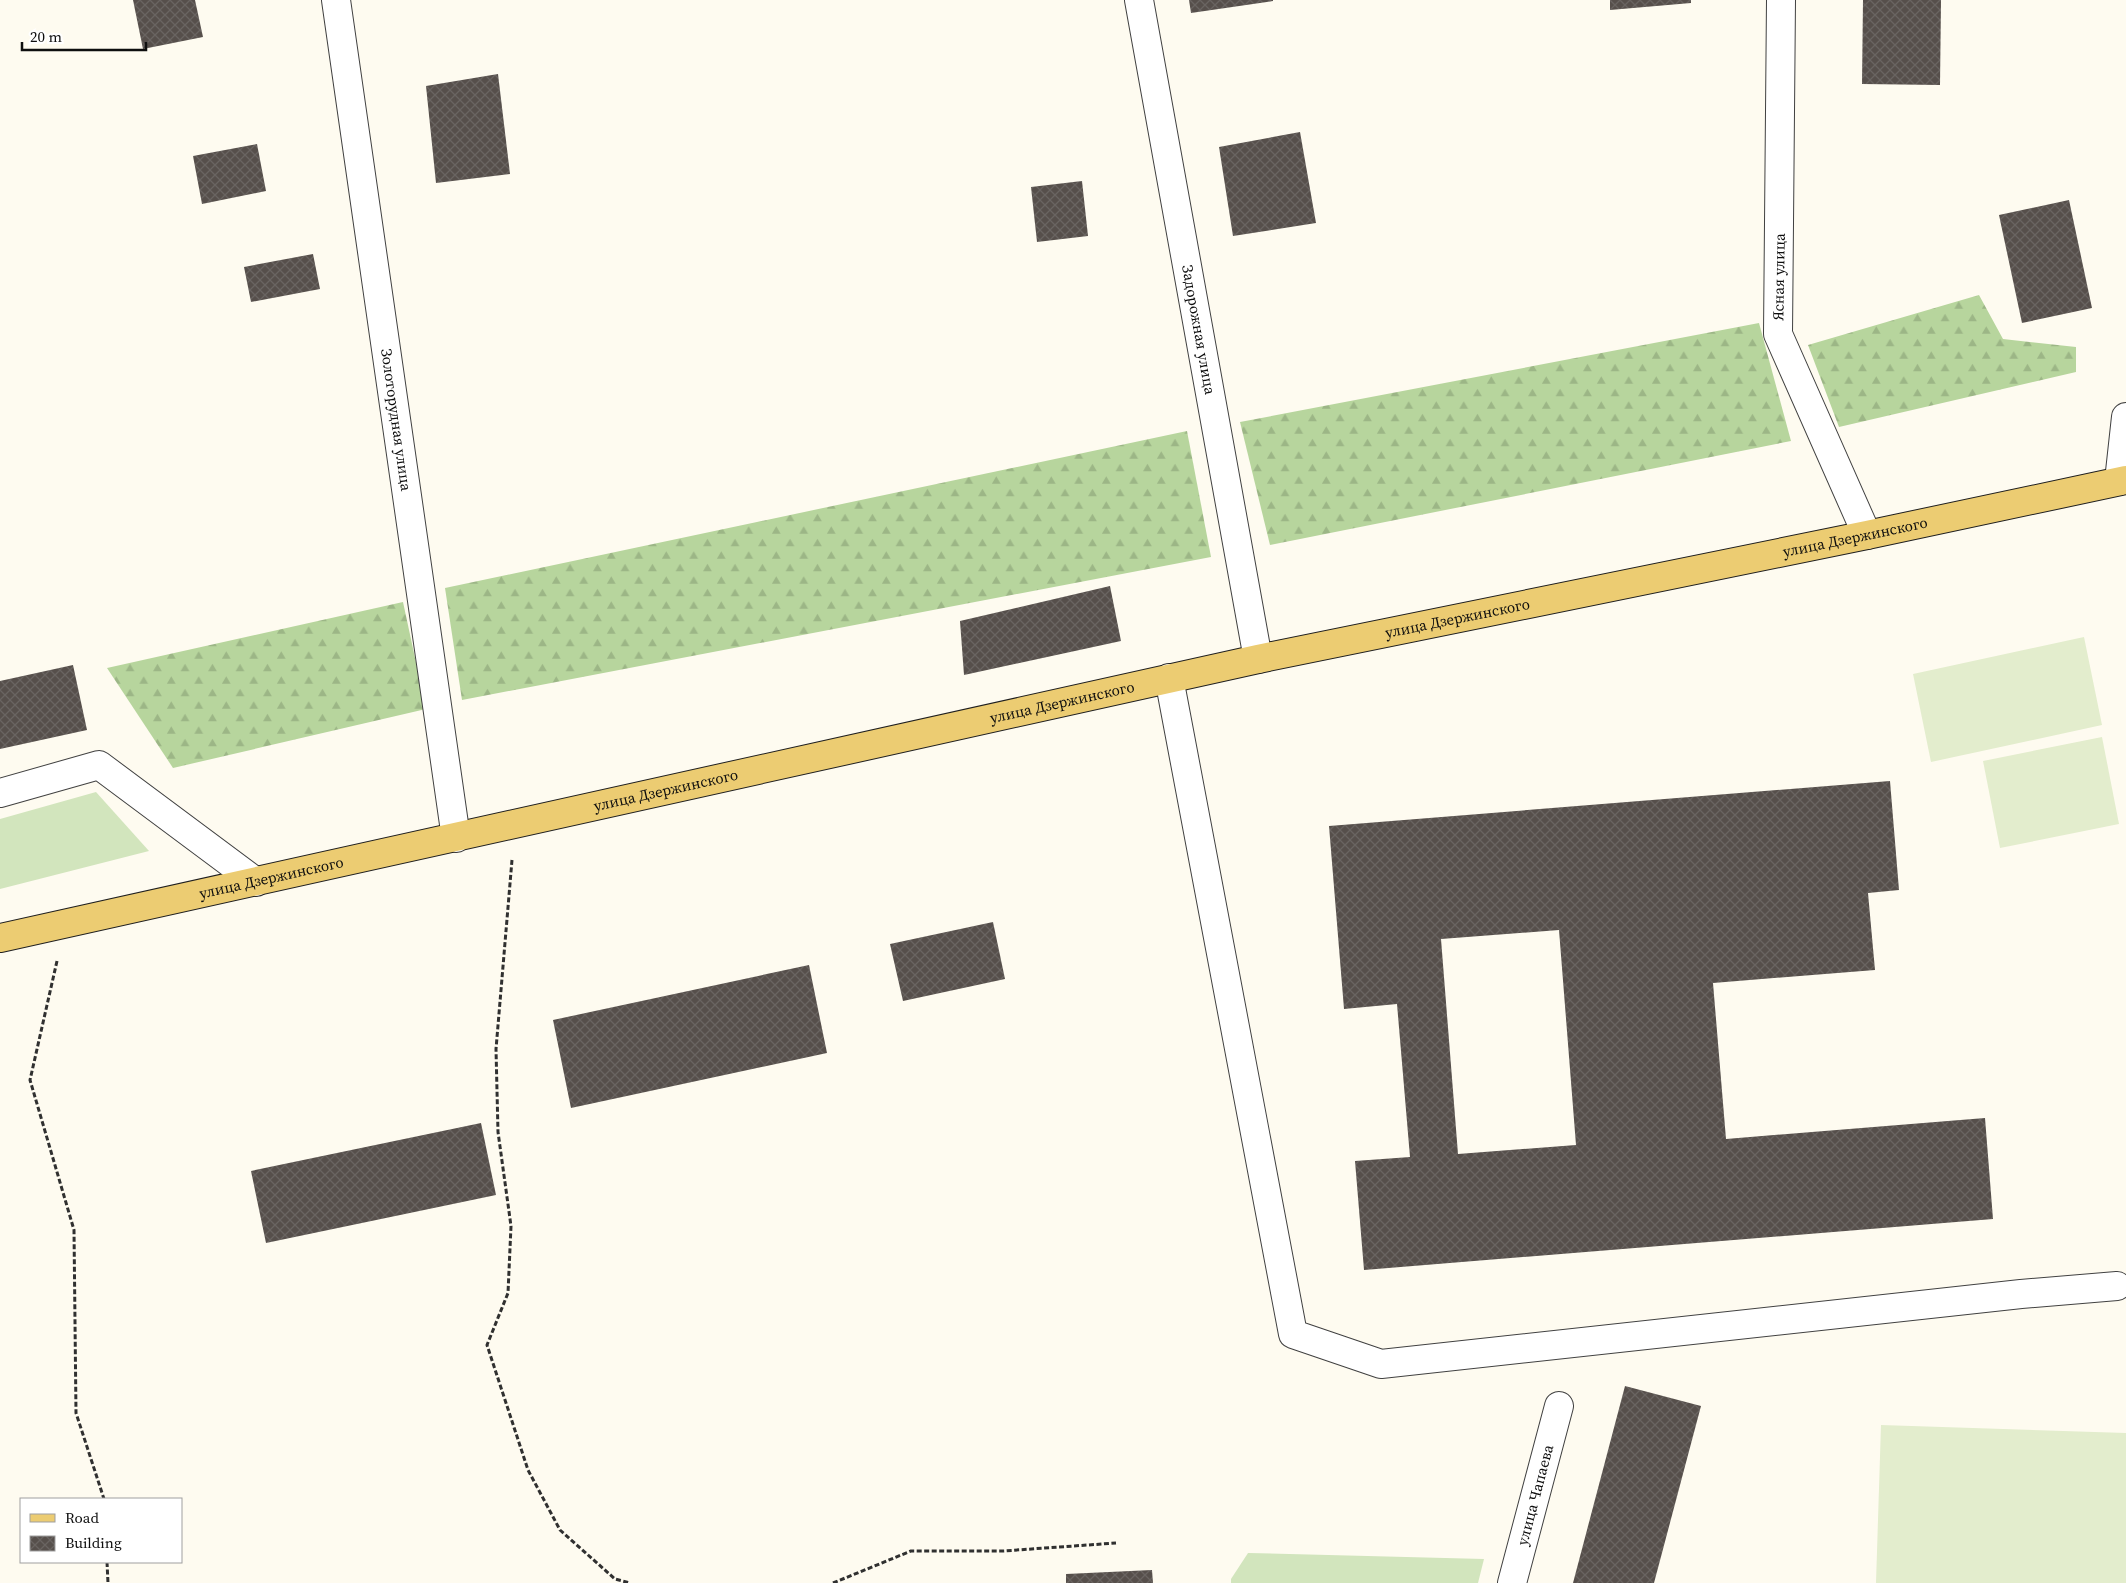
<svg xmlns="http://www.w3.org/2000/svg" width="2126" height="1583" viewBox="0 0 2126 1583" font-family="'Source Serif 4',serif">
  <defs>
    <pattern id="forest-firs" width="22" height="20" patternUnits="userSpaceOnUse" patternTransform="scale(1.25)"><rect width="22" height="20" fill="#b7d59d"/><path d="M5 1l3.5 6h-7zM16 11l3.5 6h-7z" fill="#9cb686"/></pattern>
    <pattern id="building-cross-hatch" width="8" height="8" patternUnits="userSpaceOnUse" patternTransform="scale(1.25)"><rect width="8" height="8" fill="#564f4b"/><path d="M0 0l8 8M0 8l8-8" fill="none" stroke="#696461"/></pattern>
  </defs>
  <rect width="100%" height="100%" fill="#fefbf0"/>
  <g fill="#d2e5bd">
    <polygon points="96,792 149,851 0,889 0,819"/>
    <polygon points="1248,1553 1484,1559 1478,1583 1231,1583 1231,1579"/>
  </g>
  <g fill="url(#forest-firs)">
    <polygon points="1979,295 2003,339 2076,347 2076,372 1839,427 1808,345"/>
    <polygon points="1759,323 1791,441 1270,545 1240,422"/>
    <polygon points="1187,431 1211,557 462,700 445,588"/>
    <polygon points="403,602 426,709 173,768 107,668"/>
  </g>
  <g fill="#e3edcd">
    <polygon points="2084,637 2102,725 1931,762 1913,674"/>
    <polygon points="2102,737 2119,824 2000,848 1983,761"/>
    <polygon points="1881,1425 2126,1433 2126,1583 1876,1583"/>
  </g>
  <g fill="url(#building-cross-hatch)" fill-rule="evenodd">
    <polygon points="133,0 195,0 203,37 143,49"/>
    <polygon points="1189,0 1273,0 1273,1 1191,13"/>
    <polygon points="1610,0 1691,0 1691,3 1610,10"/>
    <polygon points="1863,0 1941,0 1940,85 1862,84"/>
    <polygon points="498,74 510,174 436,183 426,86"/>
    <polygon points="1300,132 1316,223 1233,236 1219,147"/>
    <polygon points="257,144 266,191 202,204 193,156"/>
    <polygon points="1082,181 1088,236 1037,242 1031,187"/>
    <polygon points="2069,200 2092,308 2022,323 1999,215"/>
    <polygon points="313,254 320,289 251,302 244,267"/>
    <polygon points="1110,586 1121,641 964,675 960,621"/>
    <polygon points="73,665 87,730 0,749 0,681"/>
    <path d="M1890 781 1899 890 1868 893 1875 970 1713 983 1726 1139 1985 1118 1993 1219 1364 1270 1355 1161 1410 1157 1397 1004 1344 1009 1329 826ZM1559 930 1576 1145 1458 1154 1441 939Z"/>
    <polygon points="993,922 1005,979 903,1001 890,944"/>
    <polygon points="809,965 827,1053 571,1108 553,1020"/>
    <polygon points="481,1123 496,1195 266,1243 251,1171"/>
    <polygon points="1625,1386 1701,1406 1654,1583 1573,1583"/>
    <polygon points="1152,1570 1153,1583 1066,1583 1066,1574"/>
  </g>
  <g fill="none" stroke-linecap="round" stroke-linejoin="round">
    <g stroke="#414141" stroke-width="30">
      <g id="minor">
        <path id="s1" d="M336 0 456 838"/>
        <path id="s2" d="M1139 0 1258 659"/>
        <polyline points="1781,0 1778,334 1867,535"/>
        <polyline points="2119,481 2126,417"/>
        <polyline points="1169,678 1293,1334 1381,1364 2021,1294 2117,1286"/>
        <polyline points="0,793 99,765 256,882"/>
        <path id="s3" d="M1512 1583 1559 1406"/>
      </g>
    </g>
    <g stroke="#1f1f1f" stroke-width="30">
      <g id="primary">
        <path id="s4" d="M0 938 1258 659 1867 535 2126 480"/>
      </g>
    </g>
    <g stroke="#303030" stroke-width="3" stroke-dasharray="5 2.5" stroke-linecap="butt">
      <polyline points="512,860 496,1049 498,1132 511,1226 508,1293 487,1345 528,1470 560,1530 615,1579 630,1583"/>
      <polyline points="57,961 30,1080 74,1230 76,1413 104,1499"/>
      <polyline points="107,1562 108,1583"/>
      <polyline points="833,1583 911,1551 1003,1551 1116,1543"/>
    </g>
    <use href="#minor" stroke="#fff" stroke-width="28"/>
    <use href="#primary" stroke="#eccc72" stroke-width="28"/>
  </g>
  <g text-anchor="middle" stroke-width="5" stroke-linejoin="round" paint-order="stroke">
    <g font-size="15" fill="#0e0e0e" stroke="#fff">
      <text transform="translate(1779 277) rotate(-89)" y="5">Ясная улица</text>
      <text dy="5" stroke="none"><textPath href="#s2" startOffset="335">Задорожная улица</textPath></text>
      <text dy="5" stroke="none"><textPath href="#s1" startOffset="424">Золоторудная улица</textPath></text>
      <text dy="5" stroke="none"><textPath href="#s4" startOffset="1898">улица Дзержинского</textPath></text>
      <text dy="5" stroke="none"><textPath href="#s4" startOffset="1492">улица Дзержинского</textPath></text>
      <text dy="5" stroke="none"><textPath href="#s4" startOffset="1088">улица Дзержинского</textPath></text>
      <text dy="5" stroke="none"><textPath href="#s4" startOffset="682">улица Дзержинского</textPath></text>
      <text dy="5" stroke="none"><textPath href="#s4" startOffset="278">улица Дзержинского</textPath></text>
      <text dy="5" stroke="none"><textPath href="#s3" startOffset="91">улица Чапаева</textPath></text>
    </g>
  </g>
  <rect x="20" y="1498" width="162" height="65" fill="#ffffff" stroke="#9f9f9f"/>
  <rect x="30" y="1514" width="25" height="8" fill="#eccc72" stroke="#9f9f9f"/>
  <text x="65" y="1523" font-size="15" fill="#0e0e0e">Road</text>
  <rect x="30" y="1536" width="25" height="15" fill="url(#building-cross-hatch)" stroke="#9f9f9f"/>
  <text x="65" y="1548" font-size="15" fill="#0e0e0e">Building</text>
  <path d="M22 42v8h124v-8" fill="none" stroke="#0e0e0e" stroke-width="2.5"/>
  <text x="30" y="42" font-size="15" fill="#0e0e0e" stroke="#ffffff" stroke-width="4" paint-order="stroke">20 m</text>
</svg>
